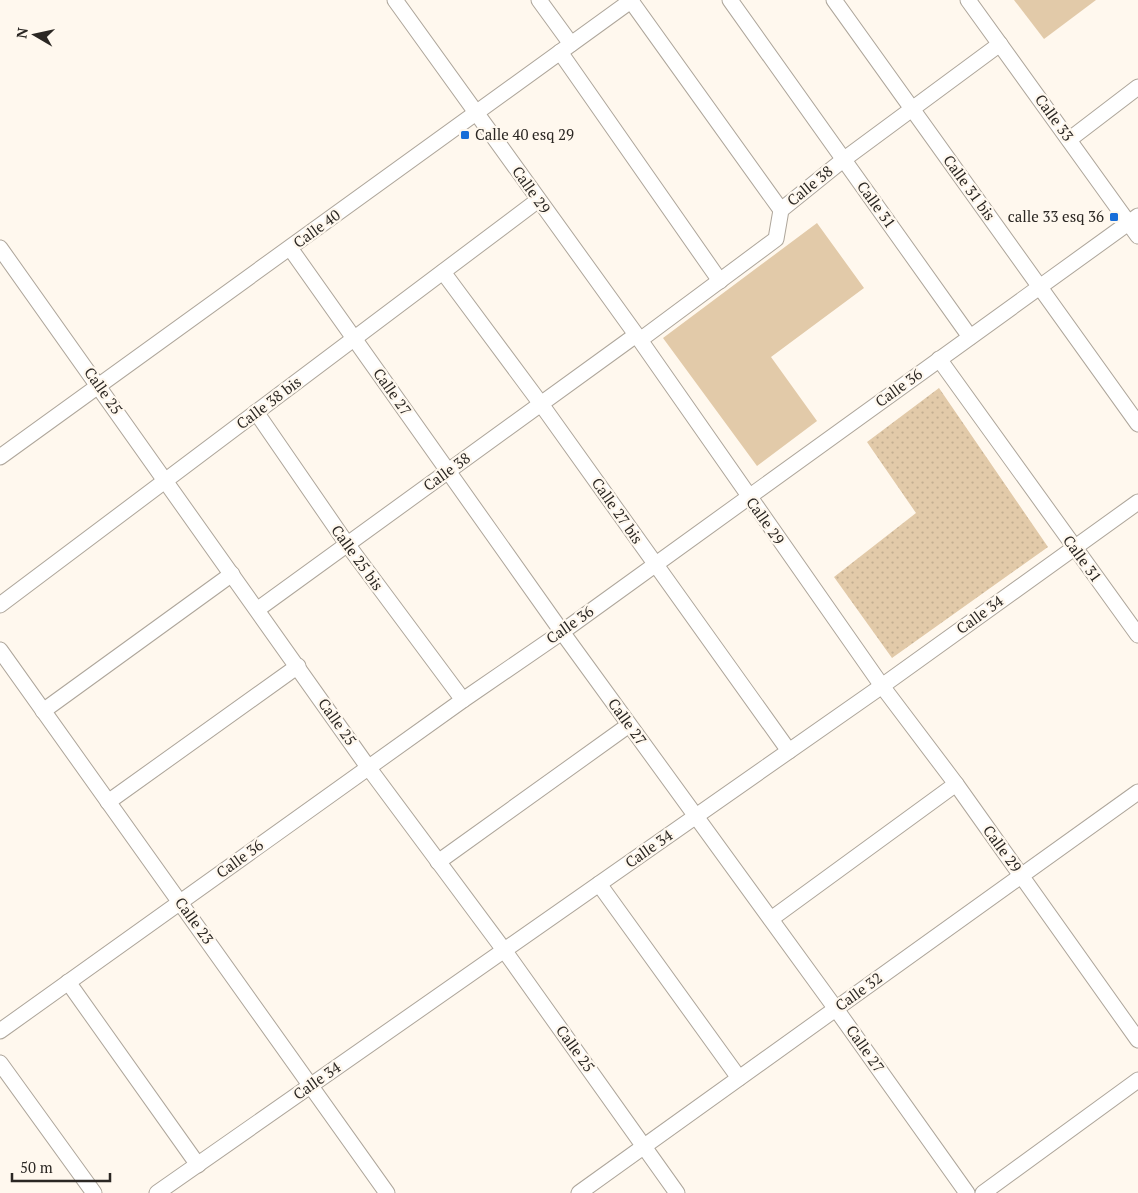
<svg xmlns="http://www.w3.org/2000/svg" width="1138" height="1193" viewBox="0 0 1138 1193" font-family="'PT Serif',serif">
  <defs>
    <pattern id="grass-dots" width="8" height="8" patternUnits="userSpaceOnUse" patternTransform="scale(1.25)"><rect width="8" height="8" fill="#e2caa9"/><path d="M2 2h.1M6 6h.1" fill="none" stroke="#c2ae91" stroke-width="1.8" stroke-linecap="round"/></pattern>
  </defs>
  <rect width="100%" height="100%" fill="#fff8ee"/>
  <polygon fill="url(#grass-dots)" points="939,388 1048,547 892,658 834,577 916,513 867,442"/>
  <g fill="#e2caa9">
    <polygon points="1014,0 1096,0 1044,39"/>
    <polygon points="817,223 864,288 771,357 817,421 757,466 663,338"/>
  </g>
  <g fill="none" stroke-linecap="round" stroke-linejoin="round">
    <g stroke="#aea69b" stroke-width="17">
      <g id="minor">
        <polyline points="395,0 640,340 882,686 956,784 1138,1040"/>
        <polyline points="539,0 571,44"/>
        <polyline points="730,0 970,337"/>
        <polyline points="834,0 1138,424"/>
        <polyline points="968,0 1138,236"/>
        <polyline points="631,1 781,210"/>
        <polyline points="560,52 720,281"/>
        <polyline points="1070,139 1138,87"/>
        <polyline points="0,248 368,767 504,950 677,1193"/>
        <polyline points="290,248 562,632 836,1009 967,1193"/>
        <polyline points="443,272 541,404 789,751"/>
        <polyline points="640,340 776,239 781,210 843,160 1000,44"/>
        <polyline points="939,359 1138,635"/>
        <polyline points="256,412 347,544 463,700"/>
        <polyline points="0,457 632,0"/>
        <polyline points="0,605 537,201"/>
        <polyline points="258,609 636,335"/>
        <polyline points="0,650 387,1193"/>
        <polyline points="43,711 232,574"/>
        <polyline points="108,802 298,666"/>
        <polyline points="438,862 629,725"/>
        <polyline points="599,884 739,1078"/>
        <polyline points="771,919 956,784"/>
        <polyline points="68,982 198,1165"/>
        <polyline points="0,1031 463,700 562,632 1138,216"/>
        <polyline points="0,1063 94,1193"/>
        <polyline points="157,1193 882,686 1138,502"/>
        <polyline points="579,1193 1138,792"/>
        <polyline points="983,1193 1138,1080"/>
      </g>
    </g>
    <use href="#minor" stroke="#fff" stroke-width="15"/>
  </g>
  <g fill="#186ed8" stroke="#fff8ee" stroke-width="2">
    <rect x="460" y="130" width="10" height="10" rx="2.5"/>
    <rect x="1109" y="212" width="10" height="10" rx="2.5"/>
  </g>
  <g text-anchor="middle" stroke-width="4.5" stroke-linejoin="round" paint-order="stroke">
    <g font-size="15" fill="#2b2723" stroke="#fff8ee">
      <text transform="translate(1054 118) rotate(54)" y="5">Calle 33</text>
      <text transform="translate(810 186) rotate(-39)" y="5">Calle 38</text>
      <text transform="translate(969 188) rotate(54)" y="5">Calle 31 bis</text>
      <text transform="translate(531 190) rotate(55)" y="5">Calle 29</text>
      <text transform="translate(876 205) rotate(54)" y="5">Calle 31</text>
      <text transform="translate(317 229) rotate(-36)" y="5">Calle 40</text>
      <text transform="translate(899 388) rotate(-36)" y="5">Calle 36</text>
      <text transform="translate(103 391) rotate(55)" y="5">Calle 25</text>
      <text transform="translate(392 392) rotate(55)" y="5">Calle 27</text>
      <text transform="translate(269 403) rotate(-37)" y="5">Calle 38 bis</text>
      <text transform="translate(447 472) rotate(-36)" y="5">Calle 38</text>
      <text transform="translate(617 511) rotate(55)" y="5">Calle 27 bis</text>
      <text transform="translate(765 521) rotate(55)" y="5">Calle 29</text>
      <text transform="translate(357 558) rotate(54)" y="5">Calle 25 bis</text>
      <text transform="translate(1082 559) rotate(54)" y="5">Calle 31</text>
      <text transform="translate(980 615) rotate(-36)" y="5">Calle 34</text>
      <text transform="translate(570 625) rotate(-35)" y="5">Calle 36</text>
      <text transform="translate(337 722) rotate(55)" y="5">Calle 25</text>
      <text transform="translate(627 722) rotate(54)" y="5">Calle 27</text>
      <text transform="translate(649 849) rotate(-35)" y="5">Calle 34</text>
      <text transform="translate(1002 849) rotate(54)" y="5">Calle 29</text>
      <text transform="translate(240 859) rotate(-36)" y="5">Calle 36</text>
      <text transform="translate(194 921) rotate(54)" y="5">Calle 23</text>
      <text transform="translate(859 992) rotate(-36)" y="5">Calle 32</text>
      <text transform="translate(575 1049) rotate(54)" y="5">Calle 25</text>
      <text transform="translate(865 1049) rotate(55)" y="5">Calle 27</text>
      <text transform="translate(317 1081) rotate(-35)" y="5">Calle 34</text>
    </g>
    <g font-size="15" fill="#2b2723" stroke="#fff8ee" text-anchor="start">
      <text x="475" y="140">Calle 40 esq 29</text>
      <text x="1104" y="222" text-anchor="end">calle 33 esq 36</text>
    </g>
  </g>
  <g transform="translate(35 35) rotate(279)" stroke="#fff8ee" stroke-width="4" paint-order="stroke">
  <path d="M0-4L9 19L0 12L-9 19Z" fill="#2b2723"/>
  <text y="-8" font-size="14" font-weight="bold" text-anchor="middle" fill="#2b2723">N</text>
  </g>
  <path d="M12 1173v8h98v-8" fill="none" stroke="#2b2723" stroke-width="2.5"/>
  <text x="20" y="1173" font-size="15" fill="#2b2723" stroke="#fff8ee" stroke-width="4" paint-order="stroke">50 m</text>
</svg>
